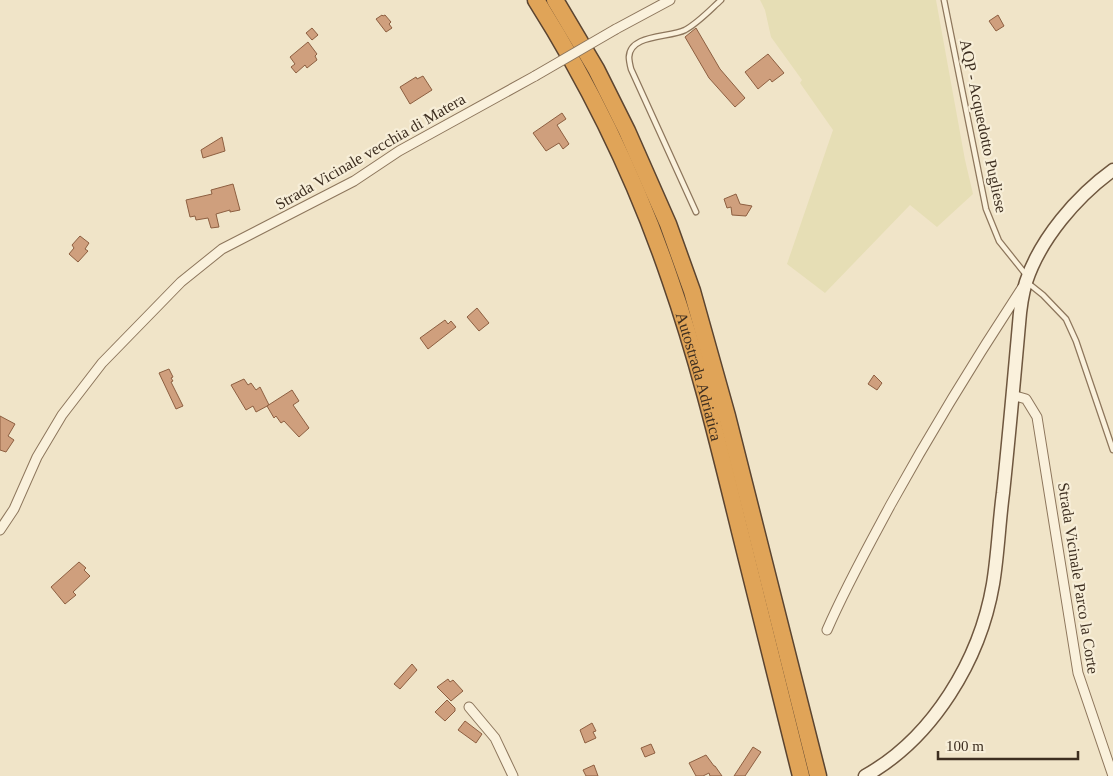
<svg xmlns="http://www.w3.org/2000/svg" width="1113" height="776" viewBox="0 0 1113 776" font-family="Georgia,serif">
  <rect width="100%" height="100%" fill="#f0e4c8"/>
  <polygon fill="#e6deb5" points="760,0 936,0 965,160 973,194 937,227 910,205 825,293 787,264 833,130 800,83 802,80 771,37 765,10"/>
  <g fill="#cf9f7d" stroke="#8d5f41">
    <polygon points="382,15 383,16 385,15 391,22 389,24 392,28 386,32 376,19"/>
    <polygon points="998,15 1004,26 996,31 989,21"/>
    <polygon points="312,28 318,35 312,40 306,33"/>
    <polygon points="696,28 720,69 745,98 735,107 709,78 685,37"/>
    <polygon points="308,42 317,54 315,56 317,60 307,68 305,65 296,73 291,67 295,64 290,57"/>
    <polygon points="768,54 784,73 772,82 770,79 758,89 745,72"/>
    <polygon points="423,76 432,90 410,104 400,87 416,77 417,79"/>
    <polygon points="562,113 566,119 557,125 569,144 563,149 559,143 546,151 533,133"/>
    <polygon points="222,137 225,151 203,158 201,150"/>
    <polygon points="233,184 240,210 230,212 230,210 216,214 219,227 211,228 208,218 196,220 195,216 190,217 186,200 212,194 211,190"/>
    <polygon points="736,194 740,204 752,206 746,216 732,215 731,207 727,208 724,199"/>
    <polygon points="80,236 89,243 85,249 88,251 78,262 69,254 74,248 72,245"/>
    <polygon points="477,308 489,323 479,331 467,317"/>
    <polygon points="445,320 448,324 451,321 456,327 428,349 420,338"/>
    <polygon points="169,369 173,377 171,378 173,381 171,382 183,406 176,409 159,373"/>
    <polygon points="874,375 882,383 877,390 868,384"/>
    <polygon points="244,379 248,385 251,383 256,390 260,387 269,405 256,412 253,406 246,410 231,385"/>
    <polygon points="292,390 299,401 293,405 309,428 299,437 284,421 281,423 276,416 274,418 267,406"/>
    <polygon points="0,416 15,424 8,436 14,440 6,452 0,450"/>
    <polygon points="79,562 86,568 84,570 90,576 73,592 76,595 65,604 51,587"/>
    <polygon points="412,664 417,670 400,689 394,684"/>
    <polygon points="448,679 450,682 453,680 463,691 451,701 437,687"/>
    <polygon points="447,700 455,708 455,711 445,721 435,712"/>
    <polygon points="465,721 482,734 476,743 458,730"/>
    <polygon points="592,723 596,731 593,732 596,738 585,743 580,730"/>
    <polygon points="651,744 655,753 645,757 641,748"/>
    <polygon points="753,747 761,752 745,776 734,776"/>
    <polygon points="706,755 714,766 715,766 722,776 710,776 709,773 703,776 696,776 689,763"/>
    <polygon points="594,765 598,776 586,776 583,770"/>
  </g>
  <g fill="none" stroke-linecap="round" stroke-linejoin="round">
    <g stroke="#8d765c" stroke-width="7">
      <g id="lane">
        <polyline points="944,0 986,209 999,241 1027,276"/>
        <path d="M696 212 631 69C630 65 629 61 629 57 630 34 669 38 685 30 698 23 710 10 721 0"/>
        <polyline points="1028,283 1043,295 1066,319 1076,341 1113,450"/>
      </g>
    </g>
    <g stroke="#8d765c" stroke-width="11">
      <g id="street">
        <polyline points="616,29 670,0"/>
        <polyline points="1012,395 1026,399 1037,417 1078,673 1113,776"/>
        <polyline points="0,530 14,509 37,457 62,415 102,363 181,282 222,249 354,181 399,151 535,76"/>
        <path d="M827 630C846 586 869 545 891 504 932 430 976 358 1022 288"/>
        <polyline points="469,707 495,738 513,776"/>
      </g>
    </g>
    <g stroke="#6f573f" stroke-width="15">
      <path id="secondary" d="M865 776C933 738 980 660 993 584 998 554 999 523 1003 493 1009 437 1014 380 1019 324 1020 310 1022 295 1026 282 1040 239 1077 196 1113 170"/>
    </g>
    <g stroke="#5b4430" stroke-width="19">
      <g id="highway">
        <path id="s1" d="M536 0C591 87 637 182 670 279 699 362 719 446 740 531 760 613 781 694 801 776"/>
        <polyline points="555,0 596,69 627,131 668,224 692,291 727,416 818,776"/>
      </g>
    </g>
    <use href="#lane" stroke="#faf1dc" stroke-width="4.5"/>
    <use href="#street" stroke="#faf1dc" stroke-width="9"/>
    <use href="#secondary" stroke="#faf1dc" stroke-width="12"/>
    <use href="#highway" stroke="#e0a458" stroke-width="16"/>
    <g stroke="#8d765c" stroke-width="11" stroke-linecap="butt">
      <polyline id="street-bridge" points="535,76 616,29"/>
    </g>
    <use href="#street-bridge" stroke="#faf1dc" stroke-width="9"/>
  </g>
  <g text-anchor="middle" stroke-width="4.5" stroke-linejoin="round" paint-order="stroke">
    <g font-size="16" fill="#3d2e20" stroke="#f7eed8">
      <text transform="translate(984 126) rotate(78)" y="6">AQP - Acquedotto Pugliese</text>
      <text transform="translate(370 151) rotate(-30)" y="6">Strada Vicinale vecchia di Matera</text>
      <text dy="6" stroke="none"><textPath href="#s1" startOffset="412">Autostrada Adriatica</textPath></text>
      <text transform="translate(1079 578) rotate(81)" y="6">Strada Vicinale Parco la Corte</text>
    </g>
  </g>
  <path d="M938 751v8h140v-8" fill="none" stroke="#3d2e20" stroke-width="2.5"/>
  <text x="946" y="751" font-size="15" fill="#3d2e20" stroke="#f7eed8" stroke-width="4" paint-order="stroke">100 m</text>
</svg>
